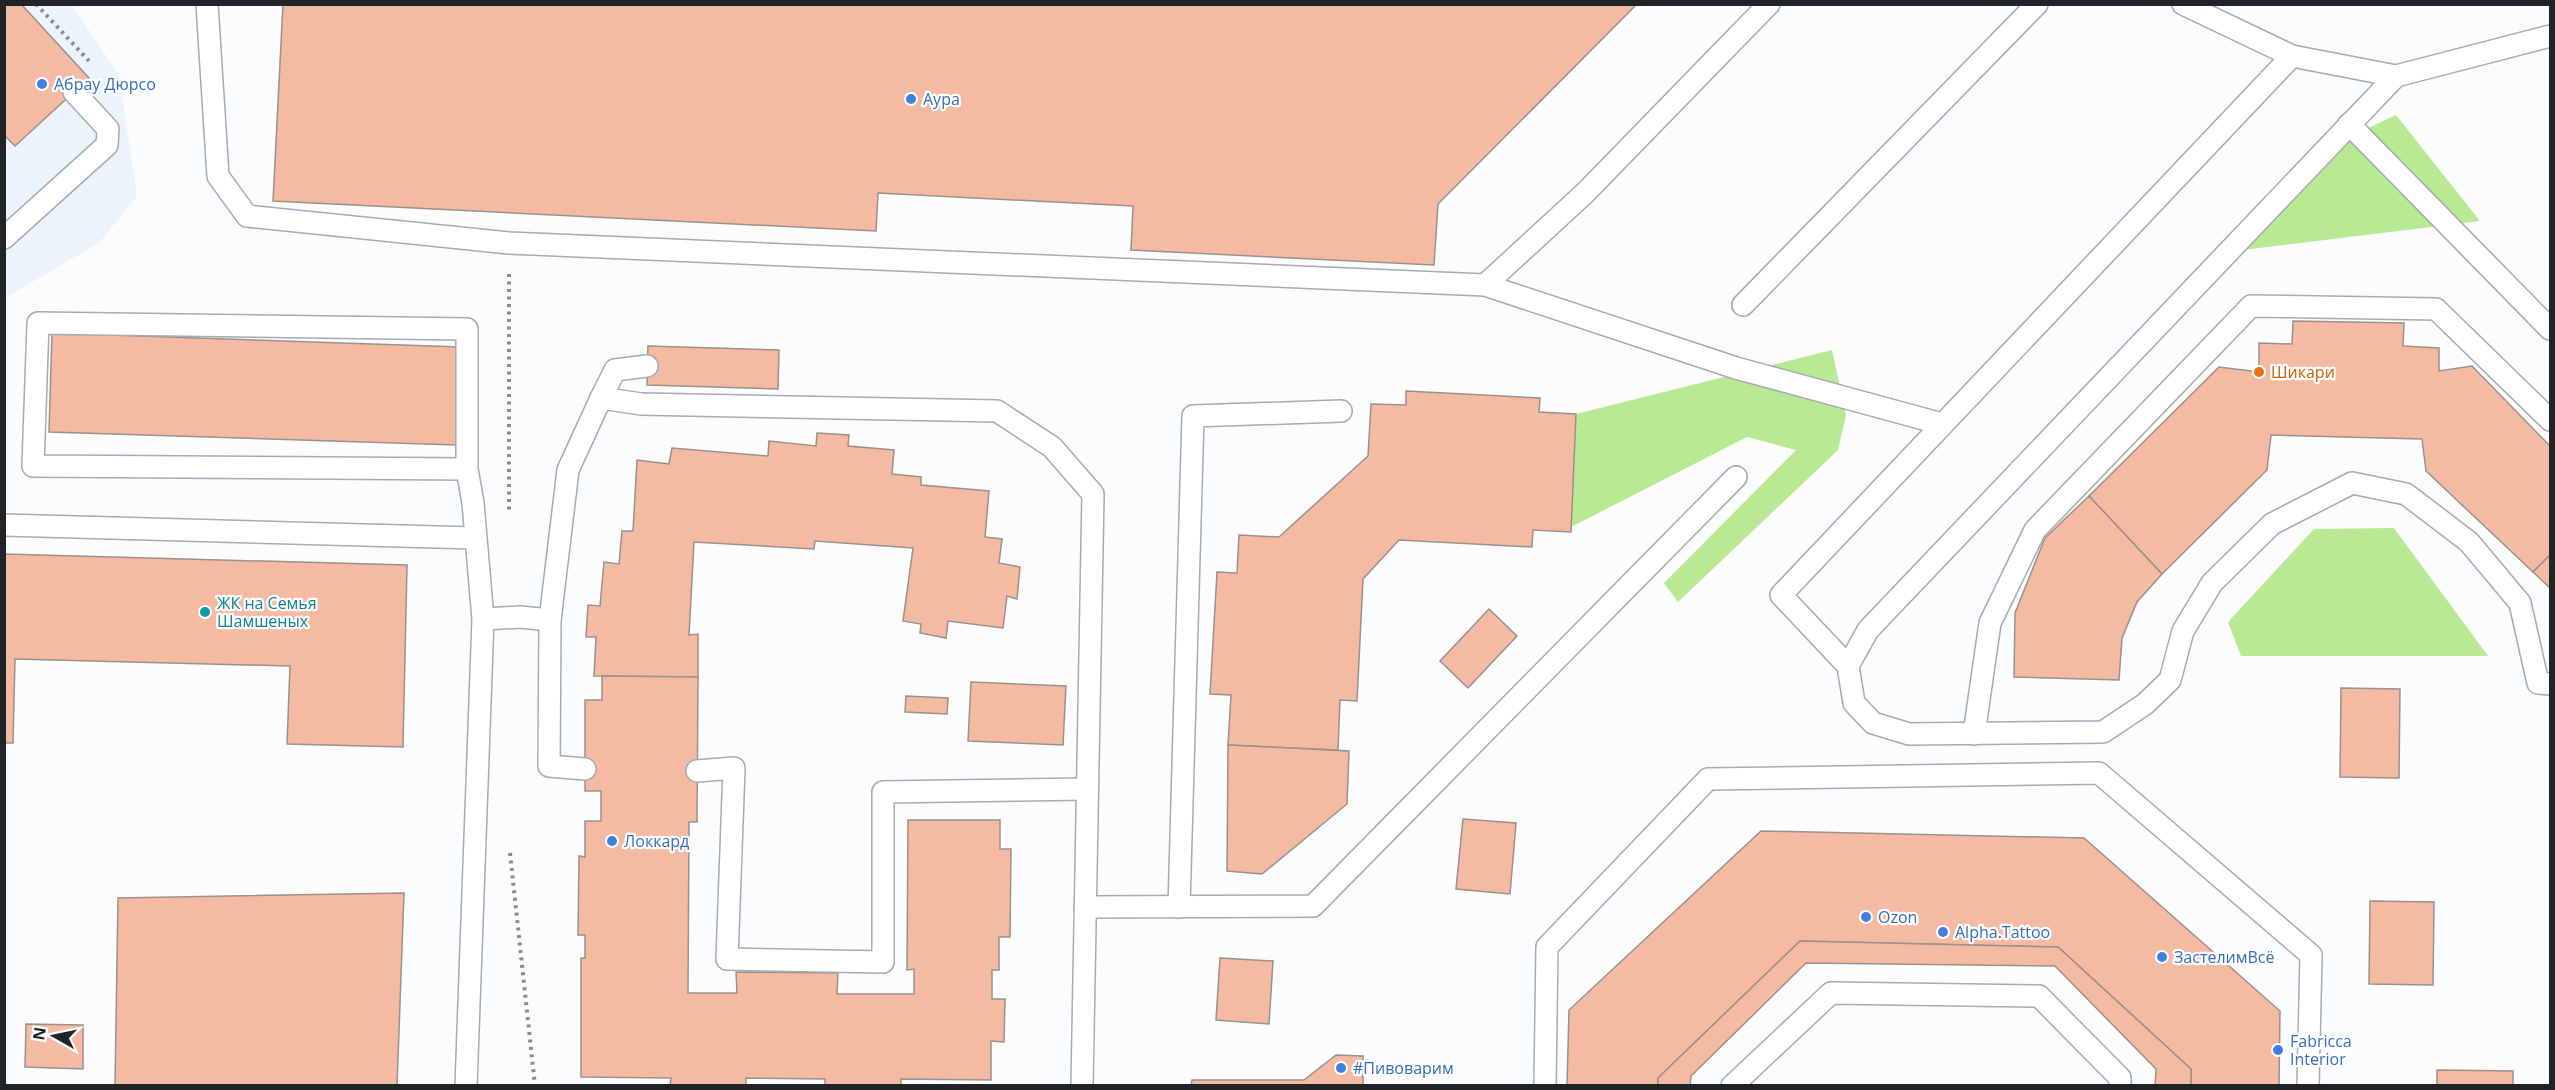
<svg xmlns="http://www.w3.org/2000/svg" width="2555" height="1090" viewBox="0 0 2555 1090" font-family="'Open Sans',sans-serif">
  <rect width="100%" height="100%" fill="#fafcfd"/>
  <polygon fill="#ebf4fc" points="4,5 72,5 119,75 137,196 99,243 10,295 4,294"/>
  <g fill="#b9e992">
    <polygon points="2396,115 2480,221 2242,250 2358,133"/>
    <polygon points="1832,350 1846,415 1838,450 1678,602 1664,583 1796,450 1747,437 1571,527 1576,414"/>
    <polygon points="2394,528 2488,656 2241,656 2228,622 2314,529"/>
  </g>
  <g fill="#f4bba2" stroke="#9b908b" stroke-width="1.5">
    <polygon points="4,4 21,4 89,78 15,146 4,135"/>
    <polygon points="283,4 1637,4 1438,204 1434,265 1131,250 1133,206 878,193 876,231 273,201"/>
    <polygon points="2293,321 2404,323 2403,346 2439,348 2439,371 2472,366 2550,446 2550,555 2533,572 2426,471 2422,439 2271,435 2267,470 2162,574 2089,496 2219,367 2259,372 2259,343 2292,344"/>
    <polygon points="52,333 460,347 456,445 49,432"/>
    <polygon points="648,346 779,350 778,389 647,385"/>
    <polygon points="1406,391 1540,398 1539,412 1576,414 1571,532 1533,530 1532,547 1399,540 1363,579 1357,701 1340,700 1338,750 1228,745 1231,695 1210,694 1217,572 1237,573 1239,535 1279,537 1368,456 1371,404 1406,405"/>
    <polygon points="817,433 849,435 848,446 894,450 892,474 921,477 921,485 989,491 985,537 1002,539 999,563 1020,567 1017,599 1007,596 1003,628 948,621 946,638 920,633 921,624 903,621 913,548 815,541 814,549 694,542 689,635 698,634 698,677 594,676 596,637 586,637 588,605 600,606 604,562 619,564 622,531 633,531 637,460 669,464 672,448 768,456 769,441 816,446"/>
    <polygon points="2089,496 2162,574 2137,602 2122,638 2119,680 2014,677 2015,613 2045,538"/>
    <polygon points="4,554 407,565 403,747 287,744 290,666 15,659 13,743 4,743"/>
    <polygon points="2550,555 2550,588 2533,572"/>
    <polygon points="1489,609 1517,636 1468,688 1440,661"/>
    <polygon points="602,676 698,677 697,822 689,822 688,993 737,993 736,972 838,973 837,994 914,994 914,969 907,970 908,820 1000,820 1000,849 1011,849 1010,937 999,937 999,970 992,970 992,999 1005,999 1004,1042 991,1041 991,1080 901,1079 901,1086 825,1086 825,1079 746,1078 746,1086 670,1086 671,1078 581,1077 581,958 585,958 585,935 578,935 579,856 585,857 585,821 601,821 601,791 585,791 585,700 602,700"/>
    <polygon points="971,682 1066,686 1063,745 968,741"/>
    <polygon points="2341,688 2400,689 2399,778 2340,777"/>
    <polygon points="906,696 948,698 947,714 905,712"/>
    <polygon points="1228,745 1349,751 1347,804 1262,874 1227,871"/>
    <polygon points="1463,819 1516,823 1510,894 1456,889"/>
    <polygon points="1761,831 2084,838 2280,1011 2279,1086 2191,1086 2191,1069 2058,947 1800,941 1658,1078 1658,1086 1567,1086 1569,1010"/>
    <polygon points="404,893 397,1086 115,1086 118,898"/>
    <polygon points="2370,901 2434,902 2433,985 2369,984"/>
    <polygon points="1800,941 2058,947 2191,1069 2191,1086 2155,1086 2156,1069 2055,966 1806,963 1691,1076 1690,1086 1658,1086 1658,1078"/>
    <polygon points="1220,958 1273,961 1269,1024 1216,1020"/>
    <polygon points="26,1024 83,1025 83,1069 25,1067"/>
    <polygon points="1336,1055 1363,1056 1363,1086 1191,1086 1192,1080 1304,1080"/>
    <polygon points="2437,1070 2513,1071 2513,1086 2437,1086"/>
  </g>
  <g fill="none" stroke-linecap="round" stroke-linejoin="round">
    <g stroke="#a3abb4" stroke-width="24">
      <g id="lane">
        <polyline points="207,4 218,176 247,216 509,243 1485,285 1736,368 1942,424"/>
        <polyline points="2183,4 2292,56 2396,76 2550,36"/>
        <polyline points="2396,76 1868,630 1848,666 1854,703 1873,723 1909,734 2103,732 2145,704 2170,680 2183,631 2212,583 2272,524 2352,483 2406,494 2469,542 2520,603 2538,683 2550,684"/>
        <polyline points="2349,124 2550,329"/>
        <polyline points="4,238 107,145 108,129 74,92"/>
        <polyline points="1485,285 1585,193 1769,4"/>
        <polyline points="1743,305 2037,4"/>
        <polyline points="601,398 615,370 647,366"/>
        <polyline points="4,525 474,538"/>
        <polyline points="483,619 520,617 550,620 549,766 585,769"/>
        <polyline points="550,620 568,470 601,398 641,404 997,411 1052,447 1093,494 1082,1086"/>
        <polyline points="1848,666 1781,595 2292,56"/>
        <polyline points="1974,734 1990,623 2035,530 2251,306 2436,309 2550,420"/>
        <polyline points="697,771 734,768 727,959 883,962 883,792 1087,789"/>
        <polyline points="1085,907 1313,906 1736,477"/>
        <polyline points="1179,907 1193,416 1341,411"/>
        <polyline points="466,1086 483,619 473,503 467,469 467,329 38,323 33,466 467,469"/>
        <polyline points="1545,1086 1547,947 1708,779 2099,773 2311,955 2308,1086"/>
        <polyline points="1732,1086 1831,993 2039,996 2120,1078 2120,1086"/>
      </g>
    </g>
    <g stroke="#8a8d8f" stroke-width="4" stroke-dasharray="3 4.5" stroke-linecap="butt">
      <polyline points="36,4 89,61"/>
      <polyline points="509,274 509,513"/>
      <polyline points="510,853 535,1086"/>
    </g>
    <use href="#lane" stroke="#fff" stroke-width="21"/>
  </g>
  <g fill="#3f7fe0" stroke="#fff" stroke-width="2">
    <circle cx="42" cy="84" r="6"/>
    <circle cx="911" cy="99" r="6"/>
    <circle cx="612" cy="841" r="6"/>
    <circle cx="1866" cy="917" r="6"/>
    <circle cx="1943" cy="932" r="6"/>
    <circle cx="2162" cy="957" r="6"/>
    <circle cx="2278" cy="1050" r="6"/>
    <circle cx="1341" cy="1068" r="6"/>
  </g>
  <circle fill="#e8710a" stroke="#fff" stroke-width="2" cx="2259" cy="372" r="6"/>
  <circle fill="#0f9aa8" stroke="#fff" stroke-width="2" cx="205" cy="612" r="6"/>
  <g text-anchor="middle" stroke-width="4.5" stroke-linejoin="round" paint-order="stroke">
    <g font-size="16" fill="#366cbe" stroke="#fff" text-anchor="start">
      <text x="54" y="90">Абрау Дюрсо</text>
      <text x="923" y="105">Аура</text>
      <text x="624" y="847">Локкард</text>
      <text x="1878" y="923">Ozon</text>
      <text x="1955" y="938">Alpha.Tattoo</text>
      <text x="2174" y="963">ЗастелимВсё</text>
      <text x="2290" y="1047">Fabricca<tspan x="2290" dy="18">Interior</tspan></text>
      <text x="1353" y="1074">#Пивоварим</text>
    </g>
    <g font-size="16" fill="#c56008" stroke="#fff" text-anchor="start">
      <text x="2271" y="378">Шикари</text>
    </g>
    <g font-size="16" fill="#0d838f" stroke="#fff" text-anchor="start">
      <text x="217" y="609">ЖК на Семья<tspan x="217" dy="18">Шамшеных</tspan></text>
    </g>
  </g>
  <rect width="2555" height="1090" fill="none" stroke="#212427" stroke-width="12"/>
  <g transform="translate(54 1036) rotate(279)" stroke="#ffffff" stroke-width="4.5" paint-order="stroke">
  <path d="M0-4.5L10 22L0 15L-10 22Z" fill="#212427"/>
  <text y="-9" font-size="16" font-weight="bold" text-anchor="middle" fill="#212427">N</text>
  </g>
</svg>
